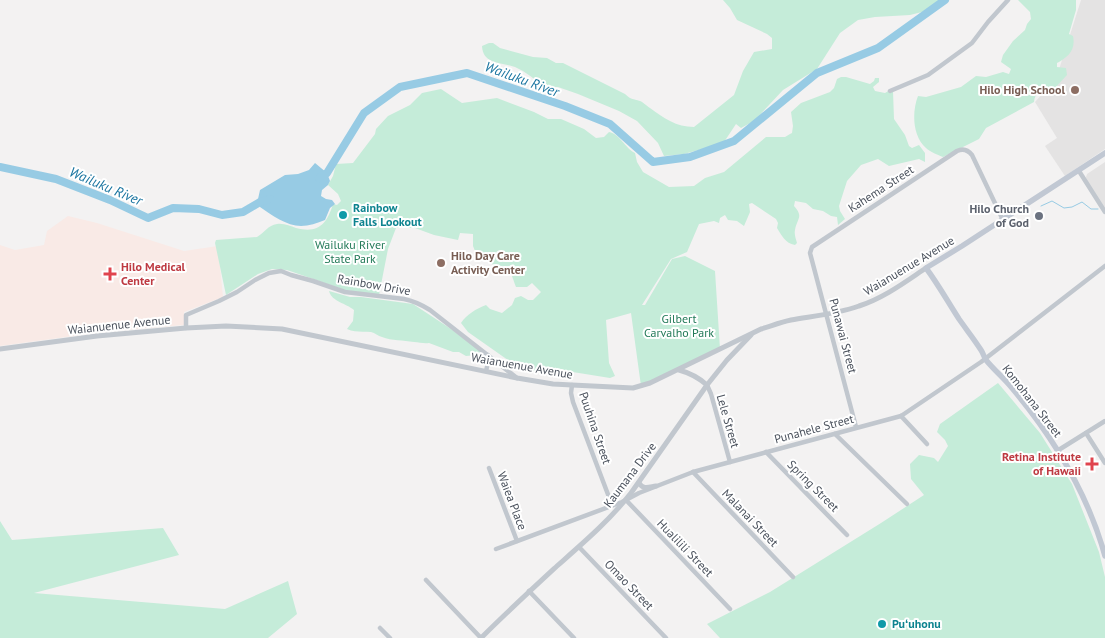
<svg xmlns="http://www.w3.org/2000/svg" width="1105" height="638" viewBox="0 0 1105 638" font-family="'PT Sans',sans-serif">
  <rect width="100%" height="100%" fill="#f3f2f2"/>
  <g fill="#e4e3e3">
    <polygon points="1081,0 1105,0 1105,149 1065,176 1045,146 1057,138 1035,102 1056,79"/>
    <polygon points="1105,162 1105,209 1087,182 1086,177 1087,174"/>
  </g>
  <polygon fill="#f9eae6" points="68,216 97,223 184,251 218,246 223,297 184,312 184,325 110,331 0,346 0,245 15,250 44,245 47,231"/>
  <g fill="#c5ecd9">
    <path d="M723 0H941L922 12 910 15 875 17 858 20 840 33 817 69 783 90 754 121 741 128 736 124 724 142 720 144 684 154 664 156 658 143 637 121 619 111 578 94 558 87H544C535 79 526 72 515 67 502 62 483 65 482 46L489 43H493L500 48 533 57 547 58 556 63H563L625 94C633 101 632 98 640 101 643 102 647 106 650 108 664 118 676 127 694 127L734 95 743 71 754 52 772 49V38L767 34 737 20 730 8Z"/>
    <path d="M1018 0H1076V10L1069 34 1073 36C1076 50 1068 57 1057 63V67L1066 68 1067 75 1054 89C1044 88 1035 91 1034 102L986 128 979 139 943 157C938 155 930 152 926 148 912 136 912 111 918 96L926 97 961 87 976 76 986 77 1003 72 1009 74 1011 69 1001 62 1003 55 1013 41 1025 30 1027 24 1031 19 1030 12Z"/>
    <path d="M841 77H846L870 84 874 81 875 78H879V82L873 87 875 91 885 93 890 90 893 91 894 119 905 135 909 146 912 148 919 145 925 153V162L919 159 889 166 878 159 861 165 847 181 839 206 840 211 845 219 838 225 837 217 831 216 823 211 813 209 806 203 795 201 794 206C804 217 797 218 795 230 794 234 796 239 797 243L795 245C785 243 782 236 777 228L778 223 776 219 752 203 749 204 750 212 744 226 737 221 728 220 725 215 720 218 719 223 714 221 699 224 687 252 671 259 642 305H645L672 259 685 256 715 271 720 349 641 386 631 313 606 320 609 363 615 376 610 378 554 369 534 372 527 366 515 365 468 332 461 323C467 314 476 309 486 305L490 309 502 313 512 305 515 298 521 296 528 300H533L541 292 532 283 527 287H516C509 268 511 267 491 264L488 254 475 251 473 246V234L460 233 458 240 434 235 415 228H396L388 249 379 295 345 290 287 270 272 269 258 274 226 295 215 243 216 240 257 237C264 233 268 225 277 224 284 223 290 226 296 228 318 234 327 224 333 204L337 205 341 201 338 194 328 185 333 176 336 164 353 163 375 134 376 129 388 116 410 105 422 93 441 89 462 103 497 98 534 112 548 119H561L584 129 596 138 604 137 609 132C620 134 625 148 635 153L637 162 643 172 669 187 694 186 705 178 724 172 766 137H785L790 134 792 133 793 126 791 112 801 103 830 92 834 88 837 79Z"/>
    <path d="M329 291 350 297H361L413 304 451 329 478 349 480 352 477 355 466 356 459 352H453L429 343C424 344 419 342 414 342 403 340 392 341 382 337 378 336 375 333 371 332 362 331 355 333 347 329L353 321 354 310C346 303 332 302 329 291Z"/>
    <polygon points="998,383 1040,433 1072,484 1099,552 1105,577 1105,638 720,638 707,624 770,592 881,523 924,495 911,479 910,464 919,455 934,458 938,462 948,446 945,440 937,432 940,424"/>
    <polygon points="0,521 12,540 163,528 179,555 34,593 225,609 288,581 297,614 268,638 0,638"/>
  </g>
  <path fill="#97cbe4" d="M315 163 327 173 330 181 328 185 322 190 321 196 326 199 332 200 335 204 330 208 325 220C317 223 309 226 301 226 287 226 271 215 260 207L258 199 260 190 285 175 298 174 309 170Z"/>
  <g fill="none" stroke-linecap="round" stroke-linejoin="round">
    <polyline stroke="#97cbe4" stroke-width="1" points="1041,206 1052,201 1064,208 1072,207 1082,202 1091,209 1098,209"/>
    <g stroke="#97cbe4" stroke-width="8">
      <polyline points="0,167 56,179 110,200 148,218 173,208 199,209 222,215 243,212 260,202 270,199"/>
      <polyline points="319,178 327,173 364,113 400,87 467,73 565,106 610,124 653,162 690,157 734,141 817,73 878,48 945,0"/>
    </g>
    <g stroke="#c1c7ce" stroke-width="4.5">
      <polyline points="890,91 928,75 972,43 988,22 1008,0"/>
      <polyline points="1079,171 1105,212"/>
      <path d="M186 328V315L219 301 237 292 255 280 269 273 281 271 291 275 313 281 345 292 404 299C414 301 422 305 430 310L517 378"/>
      <polyline points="486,371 489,359 488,355"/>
      <polyline points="572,385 571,393 573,402 612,505"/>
      <polyline points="707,385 711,394 730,462"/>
      <polyline points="901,416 927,444"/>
      <path d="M856 427 810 253 812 247 957 151C963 148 968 150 972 155L1003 220"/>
      <polyline points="1086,433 1105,463"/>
      <polyline points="835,434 907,504"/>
      <polyline points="1057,451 1105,421"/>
      <polyline points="766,452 847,535"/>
      <polyline points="489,468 517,541"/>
      <polyline points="693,472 793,577"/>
      <polyline points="626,500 730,609"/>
      <polyline points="579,547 666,638"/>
      <polyline points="496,549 622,502 639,493 693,472 901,416 981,362 1105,266"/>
      <polyline points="426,580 481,638"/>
      <polyline points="529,591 574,638"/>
      <polyline points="380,628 390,638"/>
    </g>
    <g stroke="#c1c7ce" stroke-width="5">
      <path d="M0 349 97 336 186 328 226 326 282 329 517 378 553 384 572 385 633 388 650 383 761 329C771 326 781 322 791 320 814 316 837 314 859 306 884 298 905 282 926 268"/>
      <path d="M679 370C690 373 698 377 707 385"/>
      <path d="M639 483C643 490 649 487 656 486"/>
      <path d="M481 638C506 613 531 590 557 566 583 543 610 520 631 493L707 385 727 360 751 335"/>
    </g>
    <path stroke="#c1c8d3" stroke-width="5.5" d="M1105 153 962 246 926 268C938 284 948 302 959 319 966 329 974 339 981 350 983 353 984 357 986 360 994 370 1004 378 1012 388 1053 437 1088 494 1105 556"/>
  </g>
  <g fill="#8d6e63" stroke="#fff" stroke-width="2">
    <circle cx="1075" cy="90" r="5"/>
    <circle cx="441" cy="263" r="5"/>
  </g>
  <g fill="#0f9aa8" stroke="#fff" stroke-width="2">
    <circle cx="343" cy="215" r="5"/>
    <circle cx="882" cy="624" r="5"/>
  </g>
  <circle fill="#6b7280" stroke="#fff" stroke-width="2" cx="1039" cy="216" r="5"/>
  <g fill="#e0444e" stroke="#fff" stroke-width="2">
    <path d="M107.5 266.5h5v5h5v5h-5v5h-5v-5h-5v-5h5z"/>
    <path d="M1089.5 456.5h5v5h5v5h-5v5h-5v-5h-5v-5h5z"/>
  </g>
  <g text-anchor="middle" stroke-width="4" stroke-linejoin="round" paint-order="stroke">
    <g font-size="12" font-weight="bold" fill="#785e54" stroke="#fff" text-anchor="end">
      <text x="1065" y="94">Hilo High School</text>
      <text x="451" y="260" text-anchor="start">Hilo Day Care<tspan x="451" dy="14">Activity Center</tspan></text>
    </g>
    <g font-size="12" fill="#4b525d" stroke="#fff">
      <text transform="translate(881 189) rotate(-33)" y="4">Kahema Street</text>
      <text transform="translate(909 266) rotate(-31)" y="4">Waianuenue Avenue</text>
      <text transform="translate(374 285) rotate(10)" y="4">Rainbow Drive</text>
      <text transform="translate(119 325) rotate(-6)" y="4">Waianuenue Avenue</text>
      <text transform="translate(843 336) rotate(75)" y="4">Punawai Street</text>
      <text transform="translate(522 366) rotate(10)" y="4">Waianuenue Avenue</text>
      <text transform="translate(1032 401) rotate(52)" y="4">Komohana Street</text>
      <text transform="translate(728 421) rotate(74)" y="4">Lele Street</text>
      <text transform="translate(595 428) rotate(71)" y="4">Puuhina Street</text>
      <text transform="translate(814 429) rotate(-15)" y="4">Punahele Street</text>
      <text transform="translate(630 475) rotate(-53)" y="4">Kaumana Drive</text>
      <text transform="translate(813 486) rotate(45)" y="4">Spring Street</text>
      <text transform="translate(512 501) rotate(69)" y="4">Waiea Place</text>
      <text transform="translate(750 518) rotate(46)" y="4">Malanai Street</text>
      <text transform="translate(685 548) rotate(46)" y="4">Hualilili Street</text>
      <text transform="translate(629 585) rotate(46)" y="4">Omao Street</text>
    </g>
    <g font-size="12" font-weight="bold" fill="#0d838f" stroke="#fff" text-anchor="start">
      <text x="353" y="212">Rainbow<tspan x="353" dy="14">Falls Lookout</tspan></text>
      <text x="892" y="628">Puʻuhonu</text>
    </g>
    <g font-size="12" font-weight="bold" fill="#5b616d" stroke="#fff" text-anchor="end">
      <text x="1029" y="213">Hilo Church<tspan x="1029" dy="14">of God</tspan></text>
    </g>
    <g font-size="12" fill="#217957" stroke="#fff">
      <text x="350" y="249">Wailuku River<tspan x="350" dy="14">State Park</tspan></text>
      <text x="679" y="323">Gilbert<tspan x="679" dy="14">Carvalho Park</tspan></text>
    </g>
    <g font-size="12" font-weight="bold" fill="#be3a42" stroke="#fff" text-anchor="start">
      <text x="121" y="271">Hilo Medical<tspan x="121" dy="14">Center</tspan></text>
      <text x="1081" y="461" text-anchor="end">Retina Institute<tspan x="1081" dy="14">of Hawaii</tspan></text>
    </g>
    <g font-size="14" font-style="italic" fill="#1b75a0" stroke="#fff">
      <text transform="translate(522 79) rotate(20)" y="5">Wailuku River</text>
      <text transform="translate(106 186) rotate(23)" y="5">Wailuku River</text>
    </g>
  </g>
</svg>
